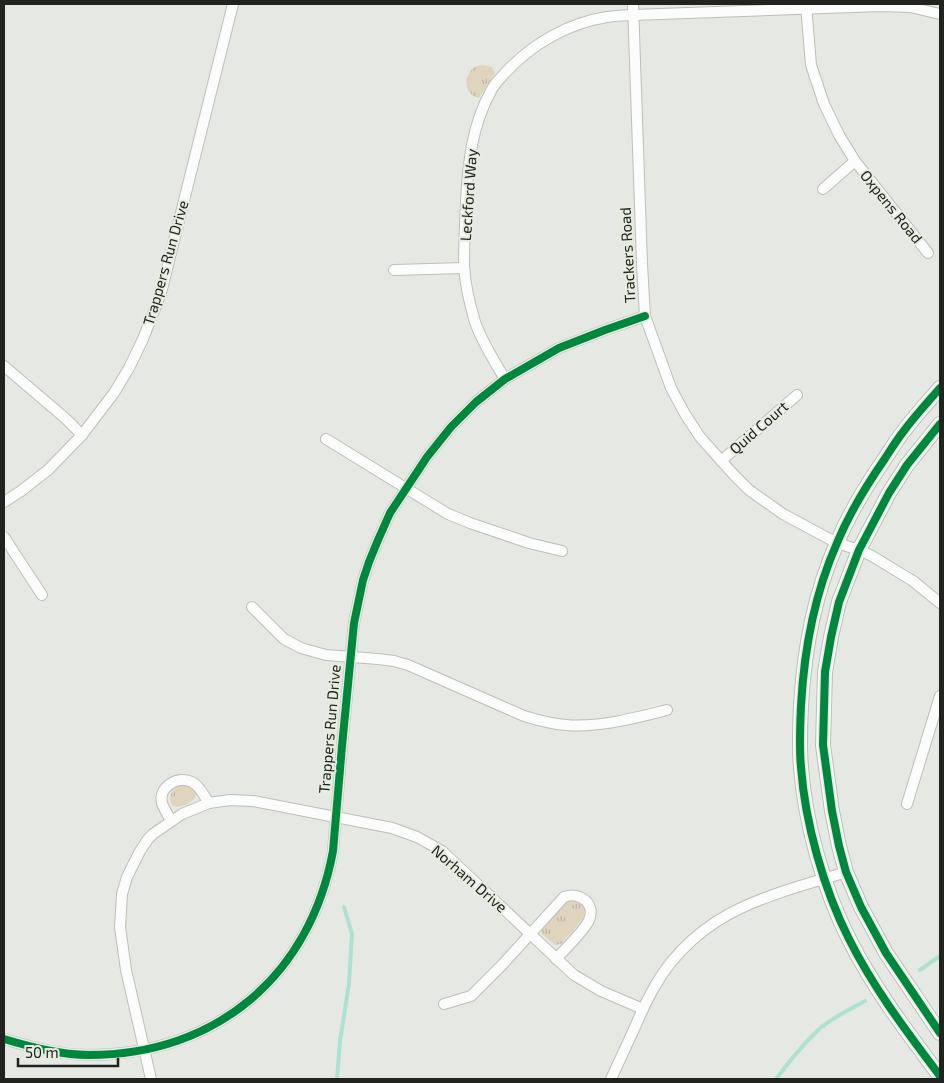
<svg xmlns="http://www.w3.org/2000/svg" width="944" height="1083" viewBox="0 0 944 1083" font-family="'Exo 2',sans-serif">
  <defs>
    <pattern id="grass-tufts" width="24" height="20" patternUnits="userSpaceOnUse" patternTransform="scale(1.25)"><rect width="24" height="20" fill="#dfd4bd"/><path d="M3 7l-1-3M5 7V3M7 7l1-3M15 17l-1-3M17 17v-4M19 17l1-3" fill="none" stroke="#bfb6a2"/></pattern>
  </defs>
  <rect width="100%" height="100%" fill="#e6e9e3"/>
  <g fill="url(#grass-tufts)">
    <path d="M483 65 492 67 495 73 479 98C464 95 462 75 475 67 476 66 481 65 483 65Z"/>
    <path d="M179 785 190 786 196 790C198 801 186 805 177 807L172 805C168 796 171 791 179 785Z"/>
    <path d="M574 900C584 903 586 910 583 919L561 944 555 945 542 934 541 929 565 902Z"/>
  </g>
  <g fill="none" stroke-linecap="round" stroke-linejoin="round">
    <g stroke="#ade2d2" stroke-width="4">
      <polyline points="920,970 940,956"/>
      <polyline points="337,1079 340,1041 349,984 352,934 344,907"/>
      <path d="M776 1079C788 1063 802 1046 816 1032 829 1019 849 1010 865 1001"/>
    </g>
    <g stroke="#bdbfba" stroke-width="12">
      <g id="minor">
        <polyline points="633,4 642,264 645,316 671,388 685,414 700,437 734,475 749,490 783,514 837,543 859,550 872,556 913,581 940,603"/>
        <polyline points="806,5 811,65 824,104 839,135 855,161 928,253"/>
        <polyline points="823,189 855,161"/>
        <polyline points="394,270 464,268"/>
        <polyline points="4,366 65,418 82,435"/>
        <path d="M505 379C494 361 482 342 475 322 470 305 465 283 464 266 464 244 465 223 466 201 468 163 472 125 491 91 494 84 500 79 505 73 532 44 568 23 607 17 615 16 624 15 633 15L881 6 910 7 940 14"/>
        <polyline points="326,439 448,514 470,523 529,543 562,551"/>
        <polyline points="721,461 797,395"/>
        <polyline points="4,502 21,491 48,470 82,435 114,393 129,368 143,339 161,293 233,4"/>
        <polyline points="4,537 42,595"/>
        <path d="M252 607 284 639 301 648 326 655 378 659 394 661 408 665 524 716C537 720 551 724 566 725 598 728 635 718 667 710"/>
        <polyline points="907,804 940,696"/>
        <path d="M171 821C168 815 164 809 162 803 158 787 178 775 192 782 200 786 204 796 209 803"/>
        <path d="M444 1004 471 996 502 965 564 897C573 894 579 895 586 901 591 906 592 913 589 920 586 929 564 950 556 959"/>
        <path d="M4 1039C31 1047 60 1055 89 1055 216 1055 310 976 333 851L342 746 354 623 363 580 369 562 378 540 390 513 427 457 451 427 476 402 505 379 559 348 605 330 645 316"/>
        <polyline points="151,1079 126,970 120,927 122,894 127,877 140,851 148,839 153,834 182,814 209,803 230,800 253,801 392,828 417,837 442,851 574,975 601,991 643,1009"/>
        <path d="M611 1079C619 1062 627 1044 635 1027 641 1013 647 999 655 986 674 952 706 924 741 908 775 892 811 883 846 872"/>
      </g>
    </g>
    <g stroke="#bdbfba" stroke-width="16">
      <g id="tertiary">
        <path d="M940 388C928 402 915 416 903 432 896 441 890 451 884 460 866 486 849 514 837 543 814 595 804 650 801 706 800 727 799 747 801 767 805 823 824 890 849 939 874 989 907 1032 940 1076"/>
        <polyline points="940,424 907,465 889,493 859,550 839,602 831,637 825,672 823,745 832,811 839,846 846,872 861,907 886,953 940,1033"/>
      </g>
    </g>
    <use href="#minor" stroke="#fbfcfb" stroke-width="10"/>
    <use href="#tertiary" stroke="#fbfcfb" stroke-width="14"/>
    <g stroke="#e7ece0" stroke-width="11">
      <g id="cycleway">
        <path d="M940 388C928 402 915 416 903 432 896 441 890 451 884 460 866 486 849 514 837 543 814 595 804 650 801 706 800 727 799 747 801 767 805 823 824 890 849 939 874 989 907 1032 940 1076"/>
        <polyline points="940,424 907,465 889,493 859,550 839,602 831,637 825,672 823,745 832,811 839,846 846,872 861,907 886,953 940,1033"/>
        <path d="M4 1039C31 1047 60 1055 89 1055 216 1055 310 976 333 851L342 746 354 623 363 580 369 562 378 540 390 513 427 457 451 427 476 402 505 379 559 348 605 330 645 316"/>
      </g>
    </g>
    <use href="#cycleway" stroke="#00873e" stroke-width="8"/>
  </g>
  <g text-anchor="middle" stroke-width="4" stroke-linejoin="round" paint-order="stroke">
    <g font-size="15" fill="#21231e" stroke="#e7ece0">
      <text transform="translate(469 195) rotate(-86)" y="5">Leckford Way</text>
      <text transform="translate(891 207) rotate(51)" y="5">Oxpens Road</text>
      <text transform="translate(628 255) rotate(-93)" y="5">Trackers Road</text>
      <text transform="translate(166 263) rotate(-74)" y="5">Trappers Run Drive</text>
      <text transform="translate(759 428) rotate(-41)" y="5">Quid Court</text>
      <text transform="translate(330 729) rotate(-85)" y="5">Trappers Run Drive</text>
      <text transform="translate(469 879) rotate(41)" y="5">Norham Drive</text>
    </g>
  </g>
  <rect width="944" height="1083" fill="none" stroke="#21231e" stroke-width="10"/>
  <path d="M18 1058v8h100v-8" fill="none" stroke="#21231e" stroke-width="2.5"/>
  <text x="25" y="1058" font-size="15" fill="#21231e" stroke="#e7ece0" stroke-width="4" paint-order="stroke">50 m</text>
</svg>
